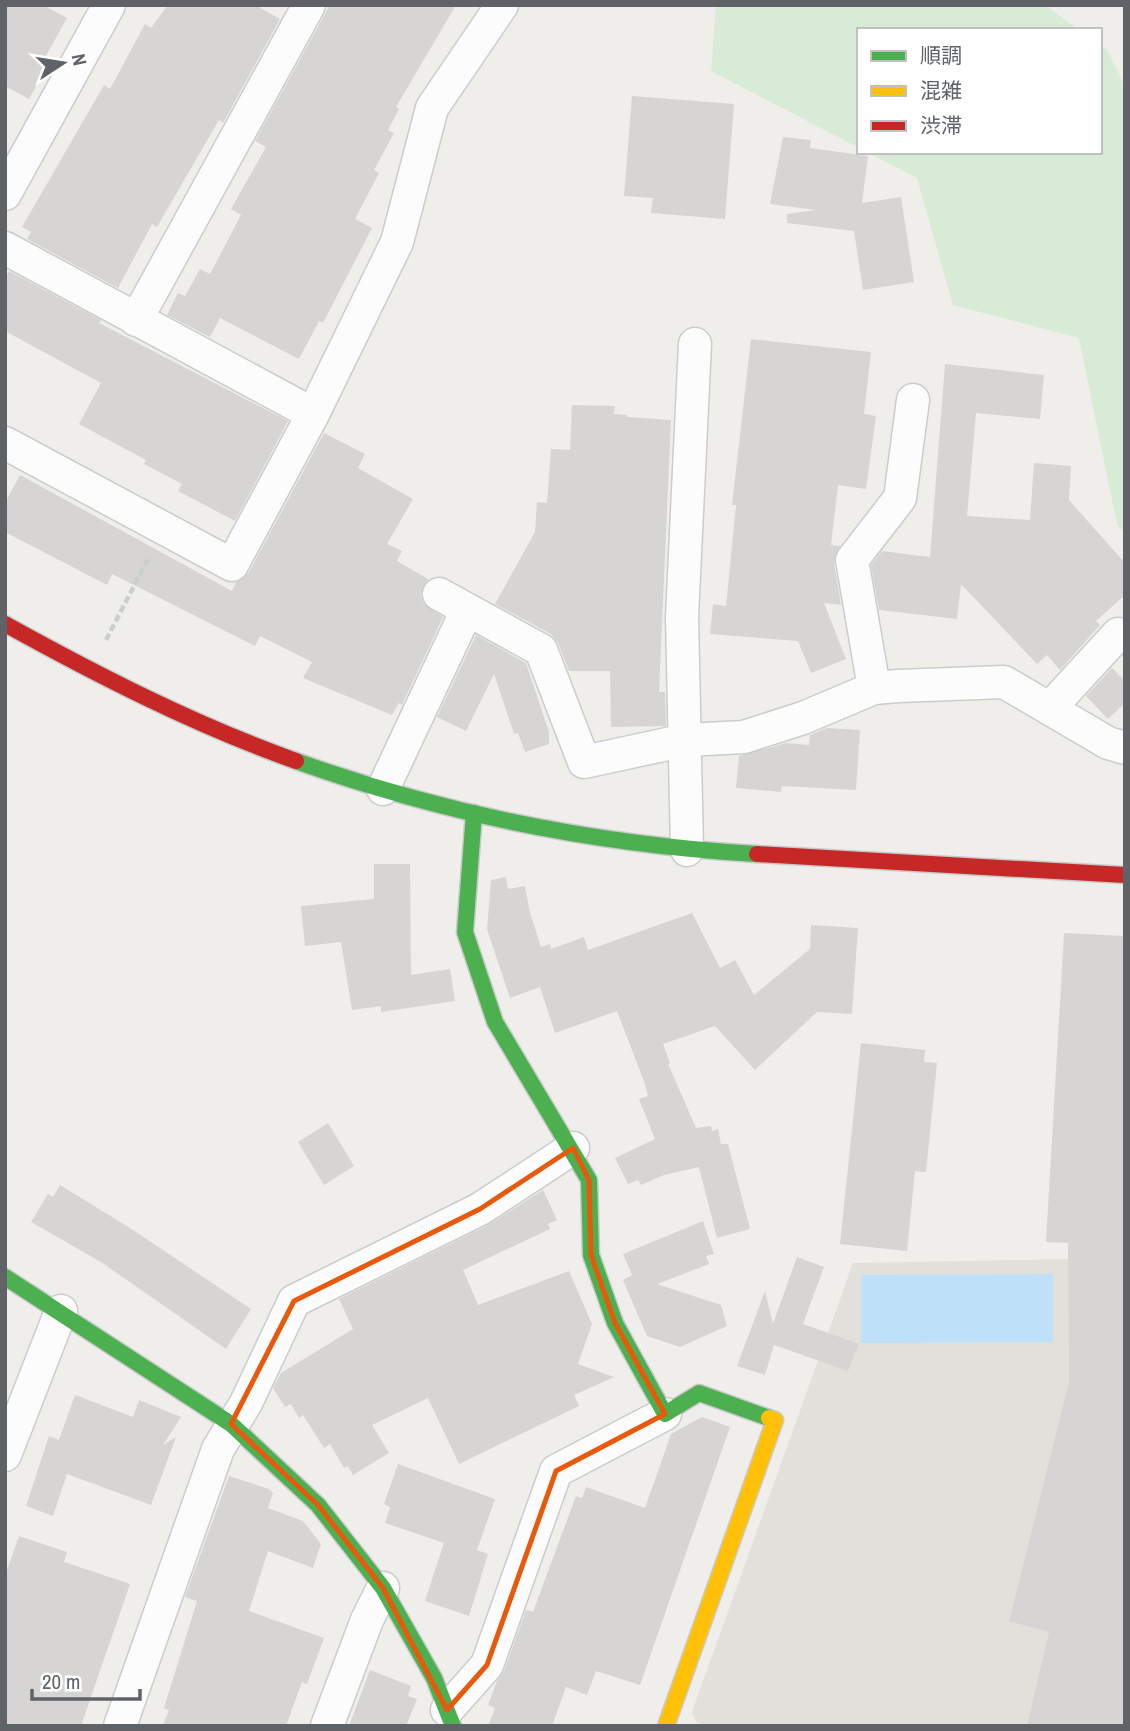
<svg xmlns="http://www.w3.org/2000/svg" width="1130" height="1731" viewBox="0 0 1130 1731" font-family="'Archivo Narrow','Noto Sans JP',sans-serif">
  <rect width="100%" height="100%" fill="#efeeea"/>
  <polygon fill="#e2e0da" points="1125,1258 1125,1726 710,1726 696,1722 692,1712 853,1263"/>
  <g fill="#d8ebd6">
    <polygon points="716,5 1045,5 1079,30 859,30 859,148 711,71"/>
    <polygon points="1100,45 1107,50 1125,87 1125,535 1117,524 1079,338 953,305 917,178 867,152 1100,152"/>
  </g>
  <polygon fill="#bfe0f9" points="1053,1274 1053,1342 861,1343 861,1275"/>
  <g fill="#d6d5d3">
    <polygon points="5,5 43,5 67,18 42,63 47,66 29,99 5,86"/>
    <polygon points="168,5 255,5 280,19 223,123 219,120 157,227 152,224 118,288 27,239 31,232 22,227 104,85 110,89 145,24 151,28"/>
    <polygon points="330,5 456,5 396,107 399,109 388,130 394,133 374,170 379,173 355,219 372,228 323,323 319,321 299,359 220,318 210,337 167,315 178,293 185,296 200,269 210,274 241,215 231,209 266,147 255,141"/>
    <polygon points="632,96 734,104 725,219 651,213 653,198 624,196"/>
    <polygon points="783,137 811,140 810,148 868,156 862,203 901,197 914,282 863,290 854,231 787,223 787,214 816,210 770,204"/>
    <polygon points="9,271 101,320 99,323 288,421 235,521 178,491 182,484 144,464 146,460 79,424 101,383 5,331 5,279"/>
    <polygon points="751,339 871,352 864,414 876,416 866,489 838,485 831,545 840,546 834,563 841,605 824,603 846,659 811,673 798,641 710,634 713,604 726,606 736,505 732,505"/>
    <polygon points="945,364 1044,375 1040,419 976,413 967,516 1030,520 1034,463 1071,466 1069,500 1125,563 1125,595 1096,621 1100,625 1060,670 1047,655 1037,664 961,584 957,619 879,610 871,565 882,551 930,557"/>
    <polygon points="572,405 615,406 614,414 627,415 627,417 671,420 659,692 665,692 666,726 611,727 610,671 569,671 558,643 551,634 495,604 535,532 537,502 547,503 551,449 570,450"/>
    <polygon points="324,433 365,454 358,468 413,499 387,544 402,551 397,561 428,579 421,594 423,603 443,617 402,705 399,703 392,715 303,678 312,662 260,636 255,646 112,574 107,585 5,532 5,503 20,475 232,591 236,582 248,574"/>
    <polygon points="476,635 526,663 549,732 549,744 525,752 518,733 514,734 494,674 466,731 437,717"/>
    <polygon points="1112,668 1125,681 1125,703 1108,719 1086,696"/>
    <polygon points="827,728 860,730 856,790 782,786 781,792 736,788 739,756 786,743 809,745 810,735"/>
    <polygon points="374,864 410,864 411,975 450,969 455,1001 381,1012 381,1006 352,1010 341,942 305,946 301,906 374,899"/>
    <polygon points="506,877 508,889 525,886 530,913 541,947 550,944 551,949 584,937 588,950 692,913 720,968 735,960 754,995 810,949 811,925 858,928 852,1014 817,1012 755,1070 715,1026 663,1044 670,1063 668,1064 696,1128 711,1126 712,1131 718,1129 721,1144 728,1144 750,1229 717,1238 699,1167 664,1175 641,1185 638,1180 628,1184 615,1158 655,1139 639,1099 648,1096 645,1084 617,1011 555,1033 540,987 510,998 487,929 491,880"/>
    <polygon points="1064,933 1125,936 1125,1726 1027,1726 1049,1632 1009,1621 1069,1381 1068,1243 1046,1242"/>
    <polygon points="861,1043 925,1050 924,1062 937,1063 926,1172 915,1171 907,1251 840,1244"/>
    <polygon points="328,1123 354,1166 324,1185 298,1142"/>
    <polygon points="60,1185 130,1228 251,1309 226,1349 101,1262 31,1222 48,1194 53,1197"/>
    <polygon points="543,1190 557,1220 548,1224 550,1229 463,1270 478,1305 569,1271 592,1324 578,1364 614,1377 574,1395 579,1406 459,1464 428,1398 372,1425 389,1453 353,1475 348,1466 344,1468 330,1444 324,1448 303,1415 299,1418 291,1404 285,1407 273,1388 281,1373 353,1329 339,1299 488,1225"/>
    <polygon points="703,1221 714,1254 706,1256 709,1264 657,1284 721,1305 727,1326 680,1347 647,1336 623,1280 632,1275 623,1254"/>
    <polygon points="797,1257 824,1267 803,1324 859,1344 848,1371 774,1345 765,1375 737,1366 765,1291 773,1324"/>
    <polygon points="75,1395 133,1417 139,1400 181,1417 163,1445 176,1437 151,1505 67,1474 53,1516 26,1506 49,1436 59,1440"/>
    <polygon points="702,1417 730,1427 640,1685 596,1671 587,1695 566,1687 552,1726 488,1726 495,1708 488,1705 497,1681 504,1671 526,1610 533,1612 576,1496 582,1498 586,1487 645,1508 671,1434"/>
    <polygon points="398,1464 495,1499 477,1550 488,1554 469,1616 425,1601 444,1543 385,1523 390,1507 384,1504"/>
    <polygon points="229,1476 269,1489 273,1493 268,1508 303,1521 321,1544 313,1568 268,1551 249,1611 324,1638 307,1684 302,1682 286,1726 163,1726 169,1710 164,1708 197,1601 185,1597"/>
    <polygon points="19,1536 67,1552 64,1562 130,1584 81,1726 5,1726 5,1576"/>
    <polygon points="370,1670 411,1686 408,1696 417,1699 406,1726 349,1726"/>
  </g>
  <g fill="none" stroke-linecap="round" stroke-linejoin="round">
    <g stroke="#cbcccc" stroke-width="35">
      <g id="street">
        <polyline points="5,194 109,5"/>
        <polyline points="5,248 313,414"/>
        <polyline points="136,320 309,5"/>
        <polyline points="5,443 232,565 313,414 397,242 432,108 502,5"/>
        <polyline points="439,594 541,650 584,762 686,740 744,737 803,718 874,688 898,686 1004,682 1108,743 1125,748"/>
        <polyline points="874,688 852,560 900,498 913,400"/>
        <polyline points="1050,708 1118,634"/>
        <polyline points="383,789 467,610"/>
        <polyline points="687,850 682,617 695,344"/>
        <polyline points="5,1455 61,1311"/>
        <polyline points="447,1710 487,1665 556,1471 665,1414"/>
        <polyline points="120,1726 218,1449 246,1403 294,1301 480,1209 573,1148"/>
        <polyline points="327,1726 367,1620 383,1588"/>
      </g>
    </g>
    <g stroke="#cacacb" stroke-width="19">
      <g id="fast">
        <path d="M296 761C444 814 600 845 757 854"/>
        <polyline points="474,813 465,932 495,1022 589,1180 591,1255 615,1323 665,1414 699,1393 769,1418"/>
        <polyline points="5,1277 231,1424 318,1505 383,1588 434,1678 453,1726"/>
      </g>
    </g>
    <g stroke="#cacacb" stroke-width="19">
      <polyline id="slow" points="666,1726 775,1420 769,1418"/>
    </g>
    <g stroke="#cacacb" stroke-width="19">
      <g id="jam">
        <path d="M5 624C99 676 195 725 296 761"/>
        <polyline points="757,854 1125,875"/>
      </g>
    </g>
    <polyline stroke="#cacfcc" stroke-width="4.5" stroke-dasharray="7 3.5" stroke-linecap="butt" points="106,640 149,557"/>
    <use href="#street" stroke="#fdfcfc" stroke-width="32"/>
    <use href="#fast" stroke="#4caf50" stroke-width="16"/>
    <use href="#slow" stroke="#ffc107" stroke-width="16"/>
    <use href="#jam" stroke="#c62828" stroke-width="16"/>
  </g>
  <path fill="none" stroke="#e8590c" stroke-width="5" stroke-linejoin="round" d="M573 1148 589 1180 591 1255 615 1323 665 1414 556 1471 487 1665 447 1710 383 1588 318 1505 231 1424 294 1301 480 1209Z"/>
  <rect width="1130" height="1731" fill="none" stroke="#5f6368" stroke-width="14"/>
  <rect x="857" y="28" width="245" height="126" fill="#ffffff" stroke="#bfc1c3" stroke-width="2"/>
  <rect x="871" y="51" width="35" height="10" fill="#4caf50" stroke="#bfc1c3" stroke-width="2"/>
  <text x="920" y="63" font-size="21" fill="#5f6368">順調</text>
  <rect x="871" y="86" width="35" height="10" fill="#ffc107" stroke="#bfc1c3" stroke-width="2"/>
  <text x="920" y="98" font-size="21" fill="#5f6368">混雑</text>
  <rect x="871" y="121" width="35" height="10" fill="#c62828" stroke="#bfc1c3" stroke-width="2"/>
  <text x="920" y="133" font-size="21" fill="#5f6368">渋滞</text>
  <g transform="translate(63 63) rotate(78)" stroke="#ffffff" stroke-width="5" paint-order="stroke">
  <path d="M0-5L12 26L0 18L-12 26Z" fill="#5f6368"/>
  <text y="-10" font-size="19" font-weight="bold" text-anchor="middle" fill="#5f6368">N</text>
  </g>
  <path d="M32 1689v10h108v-10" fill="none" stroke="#5f6368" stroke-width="3.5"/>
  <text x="42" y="1689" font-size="21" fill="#5f6368" stroke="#ffffff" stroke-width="5" paint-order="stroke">20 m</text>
</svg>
